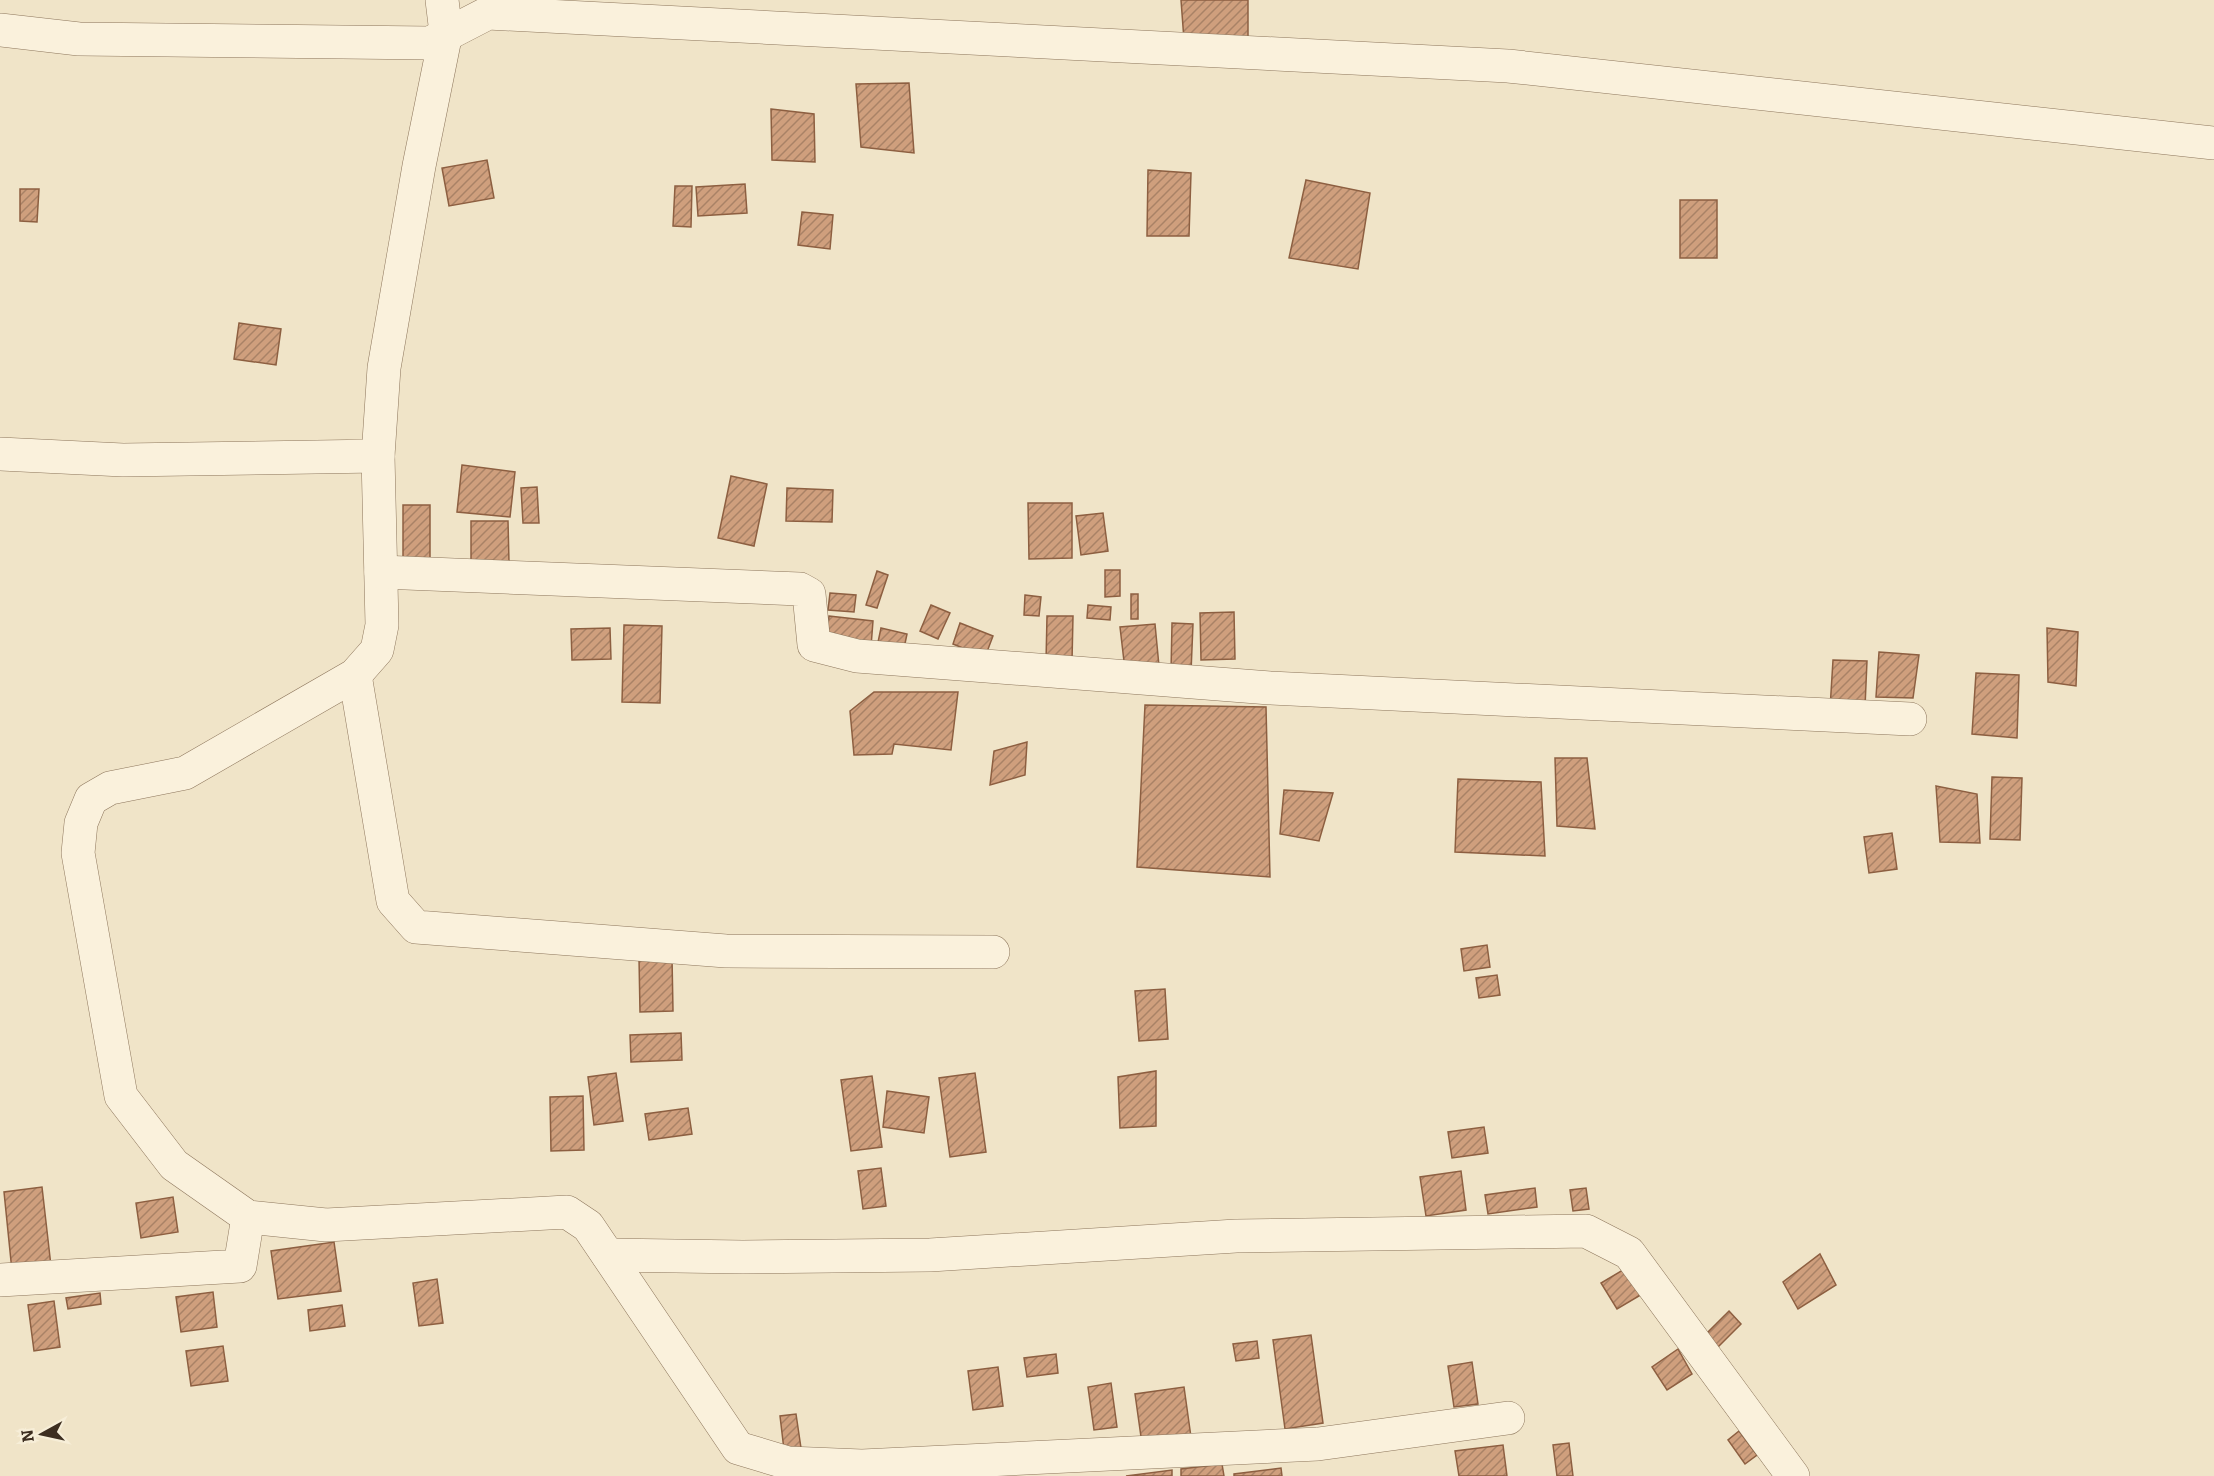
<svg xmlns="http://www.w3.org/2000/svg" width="2214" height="1476" viewBox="0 0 2214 1476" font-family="Bitter,serif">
  <defs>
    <pattern id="building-hatch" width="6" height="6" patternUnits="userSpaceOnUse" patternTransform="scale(1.5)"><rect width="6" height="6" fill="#cf9f7d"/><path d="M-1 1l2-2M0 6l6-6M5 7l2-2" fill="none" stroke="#a98266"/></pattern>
  </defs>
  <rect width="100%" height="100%" fill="#f0e4c8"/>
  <g fill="url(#building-hatch)" stroke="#8d5f41" stroke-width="1.5">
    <polygon points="1181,0 1248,0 1248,41 1184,40"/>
    <polygon points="909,83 914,153 861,147 856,84"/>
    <polygon points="771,109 814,114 815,162 772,160"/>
    <polygon points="487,160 494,198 449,206 442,168"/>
    <polygon points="1148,170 1191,173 1189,236 1147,236"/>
    <polygon points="1306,180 1370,193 1358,269 1289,258"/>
    <polygon points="745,184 747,213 698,216 696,187"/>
    <polygon points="675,186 692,186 691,227 673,226"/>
    <polygon points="20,189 39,189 37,222 20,221"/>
    <rect x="1680" y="200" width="37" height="58"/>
    <polygon points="802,212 833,215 830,249 798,245"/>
    <polygon points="239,323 281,329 276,365 234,359"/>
    <polygon points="462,465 515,472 510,517 457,512"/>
    <polygon points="731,476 767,484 754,546 718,538"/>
    <polygon points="537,487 539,523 523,523 521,488"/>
    <polygon points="787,488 833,490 832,522 786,521"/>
    <polygon points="1028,503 1072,503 1072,558 1029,559"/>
    <rect x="403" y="505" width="27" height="56"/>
    <polygon points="1103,513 1108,551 1081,555 1076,516"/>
    <polygon points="471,521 508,521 509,562 471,562"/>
    <polygon points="1105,570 1120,570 1120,596 1105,597"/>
    <polygon points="877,571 888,575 877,608 866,605"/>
    <polygon points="830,593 856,595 854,612 828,610"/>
    <rect x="1131" y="594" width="7" height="25"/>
    <polygon points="1025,595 1041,597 1039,616 1024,615"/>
    <polygon points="931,605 950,613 938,639 920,631"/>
    <polygon points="1088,605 1111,607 1110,620 1087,618"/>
    <polygon points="1234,612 1235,659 1201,660 1200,613"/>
    <polygon points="829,616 873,621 871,647 826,642"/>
    <polygon points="1047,616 1073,616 1072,662 1046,662"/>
    <polygon points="960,623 993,636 985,657 953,644"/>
    <polygon points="1172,623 1193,624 1191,672 1171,671"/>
    <polygon points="1155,624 1159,666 1125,670 1120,627"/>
    <polygon points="624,625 662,626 660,703 622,702"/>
    <polygon points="610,628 611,659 572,660 571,629"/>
    <polygon points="881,628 907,634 903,653 877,647"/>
    <polygon points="2047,628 2078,632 2076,686 2048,682"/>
    <polygon points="1879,652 1919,655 1913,698 1876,697"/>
    <polygon points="1833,660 1867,661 1865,707 1830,709"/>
    <polygon points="1976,673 2019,675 2017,738 1972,734"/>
    <polygon points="874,692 958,692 951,750 894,744 892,754 854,755 850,711"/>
    <polygon points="1145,705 1266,707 1270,877 1137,867"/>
    <polygon points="1027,742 1025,775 990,785 994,751"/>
    <polygon points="1555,758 1587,758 1595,829 1557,826"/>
    <polygon points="1992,777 2022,778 2020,840 1990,839"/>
    <polygon points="1458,779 1541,782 1545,856 1455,852"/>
    <polygon points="1936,786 1977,794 1980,843 1940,842"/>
    <polygon points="1284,790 1333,793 1319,841 1280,834"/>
    <polygon points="1892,833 1897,869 1869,873 1864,837"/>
    <polygon points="1487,945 1490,967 1464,971 1461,949"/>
    <polygon points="672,957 673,1011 640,1012 639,958"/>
    <polygon points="1497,975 1500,995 1479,998 1476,978"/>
    <polygon points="1165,989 1168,1039 1139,1041 1135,991"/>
    <polygon points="681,1033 682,1060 631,1062 630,1035"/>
    <polygon points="1156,1071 1156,1126 1120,1128 1118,1077"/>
    <polygon points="616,1073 623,1121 594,1125 588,1077"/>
    <polygon points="975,1073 986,1152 950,1157 939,1078"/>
    <polygon points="872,1076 882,1147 851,1151 841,1080"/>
    <polygon points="887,1091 929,1097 924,1133 883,1127"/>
    <polygon points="583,1096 584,1150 551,1151 550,1097"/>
    <polygon points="688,1108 692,1134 649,1140 645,1114"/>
    <polygon points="1484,1127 1488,1153 1452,1158 1448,1132"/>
    <polygon points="881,1168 886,1206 863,1209 858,1171"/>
    <polygon points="1461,1171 1466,1210 1426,1216 1420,1177"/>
    <polygon points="42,1187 51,1266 12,1271 4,1192"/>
    <polygon points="1535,1188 1537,1207 1488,1214 1485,1195"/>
    <polygon points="1586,1188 1589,1209 1573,1211 1570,1190"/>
    <polygon points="173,1197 178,1232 141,1238 136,1203"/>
    <polygon points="334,1242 341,1291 278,1299 271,1251"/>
    <polygon points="1820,1254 1836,1285 1798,1309 1783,1282"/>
    <polygon points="1628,1267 1644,1293 1617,1309 1601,1283"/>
    <polygon points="437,1279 443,1323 419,1326 413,1283"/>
    <polygon points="213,1292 217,1327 181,1332 176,1297"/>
    <polygon points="100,1293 101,1304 68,1309 66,1298"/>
    <polygon points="54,1301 60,1347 34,1351 28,1305"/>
    <polygon points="342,1305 345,1326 310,1331 308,1310"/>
    <polygon points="1729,1311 1741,1324 1718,1347 1705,1335"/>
    <polygon points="1311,1335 1323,1423 1285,1429 1273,1340"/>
    <polygon points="1257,1341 1259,1358 1236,1361 1233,1344"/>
    <polygon points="223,1346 228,1381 191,1386 186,1351"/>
    <polygon points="1678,1349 1692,1374 1667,1390 1652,1367"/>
    <polygon points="1056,1354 1058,1373 1027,1377 1024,1358"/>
    <polygon points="1472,1362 1478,1404 1454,1407 1448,1366"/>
    <polygon points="998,1367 1003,1406 973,1410 968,1371"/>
    <polygon points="1111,1383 1117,1427 1094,1430 1088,1387"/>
    <polygon points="1184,1387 1191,1437 1142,1444 1135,1394"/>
    <polygon points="796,1414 801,1448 784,1450 780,1416"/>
    <polygon points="1739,1431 1757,1455 1745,1464 1728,1440"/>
    <polygon points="1569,1443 1573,1476 1557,1476 1553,1445"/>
    <polygon points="1503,1445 1507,1476 1459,1476 1455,1451"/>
    <polygon points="1222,1464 1224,1476 1181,1476 1181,1469"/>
    <polygon points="1281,1468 1282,1476 1234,1476 1234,1474"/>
    <polygon points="1172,1470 1172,1476 1126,1476"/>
  </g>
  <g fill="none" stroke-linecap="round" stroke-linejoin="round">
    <g stroke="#8d765c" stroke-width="34">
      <g id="street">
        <polyline points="0,30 79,39 430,43 488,13 1508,66 2214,143"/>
        <polyline points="0,454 123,460 378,456 384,368 419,166 446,33 442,0"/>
        <polyline points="378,456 382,625 377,650 355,675 185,773 110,788 91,799 81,823 78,853 121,1096 174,1165 248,1217 326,1225 567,1212 588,1226 738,1448 788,1463 862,1466 1318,1444 1508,1418"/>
        <polyline points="381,572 800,589 809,594 814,645 857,656 1270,688 1910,719"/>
        <polyline points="355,675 393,901 416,927 726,951 993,952"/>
        <polyline points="608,1255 743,1257 930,1255 1236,1236 1586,1231 1629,1253 1793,1476"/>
        <polyline points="0,1280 240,1266 248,1217"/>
      </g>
    </g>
    <use href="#street" stroke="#faf1dc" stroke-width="33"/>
  </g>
  <g transform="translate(42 1434) rotate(262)" stroke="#f7eed8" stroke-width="4.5" paint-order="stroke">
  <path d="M0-4.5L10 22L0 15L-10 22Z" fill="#3d2e20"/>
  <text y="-9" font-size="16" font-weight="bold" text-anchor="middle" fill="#3d2e20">N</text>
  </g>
</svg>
